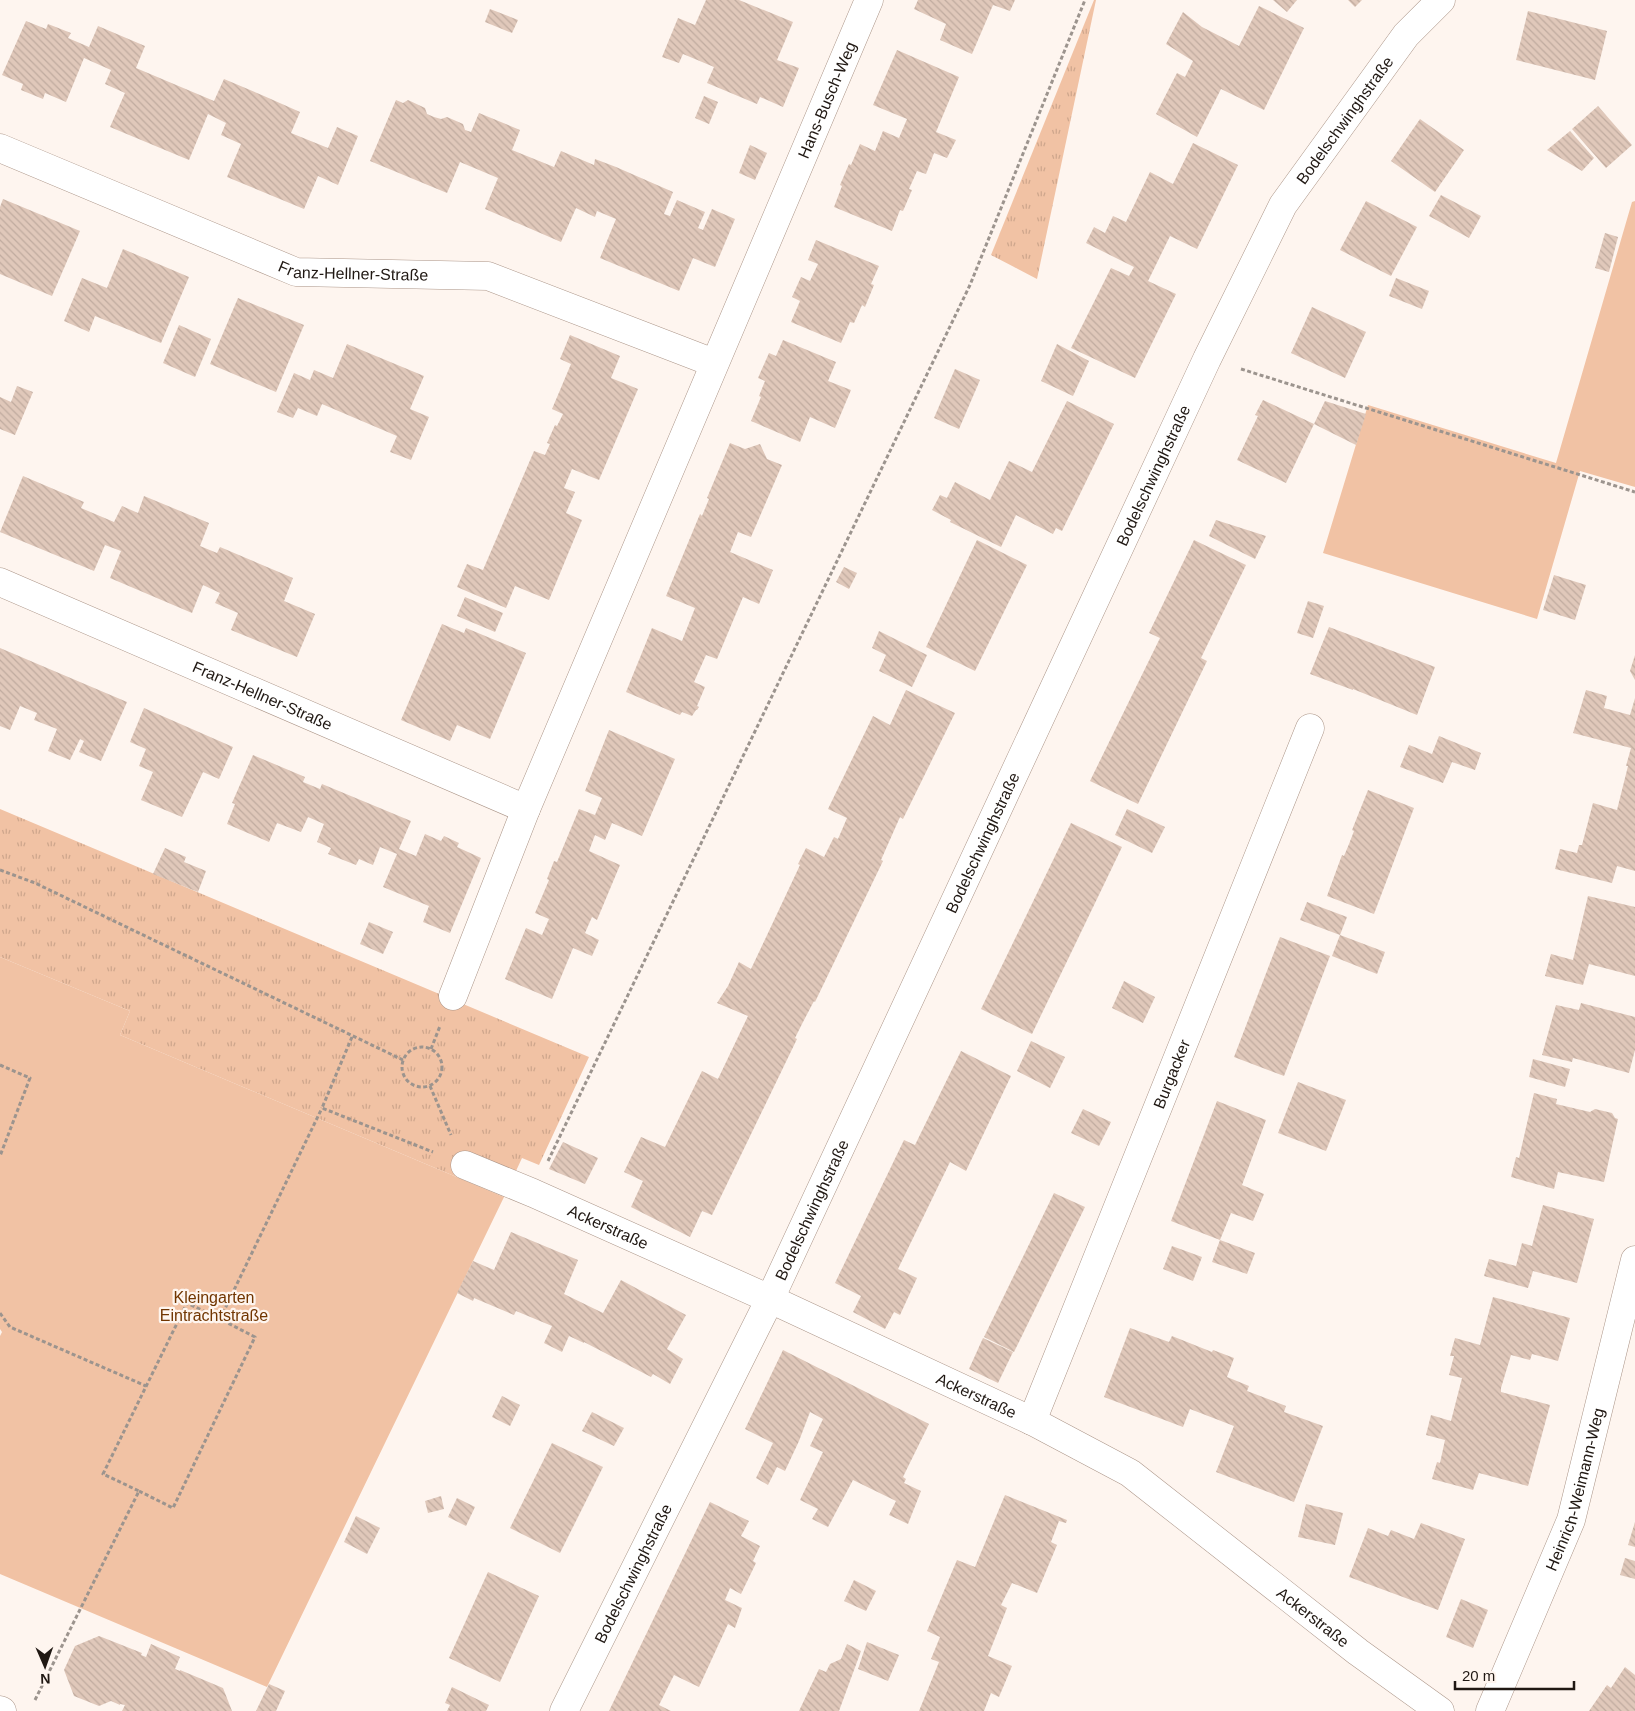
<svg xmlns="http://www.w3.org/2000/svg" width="1635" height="1711" viewBox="0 0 1635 1711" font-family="Helvetica,sans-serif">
  <defs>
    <pattern id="grass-tufts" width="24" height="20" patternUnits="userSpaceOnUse" patternTransform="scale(1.25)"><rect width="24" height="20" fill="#f1c2a4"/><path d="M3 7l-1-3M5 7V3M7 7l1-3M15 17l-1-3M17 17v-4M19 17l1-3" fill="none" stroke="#cea68c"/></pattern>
    <pattern id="building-back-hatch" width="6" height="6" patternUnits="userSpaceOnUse" patternTransform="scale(1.25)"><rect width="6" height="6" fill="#e0c8ba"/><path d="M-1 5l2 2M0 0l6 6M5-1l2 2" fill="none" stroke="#c0ab9f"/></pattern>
  </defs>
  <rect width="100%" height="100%" fill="#fef5ef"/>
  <g fill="url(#grass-tufts)">
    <polygon points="1094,0 1096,0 1037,279 991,255"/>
    <polygon points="0,809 589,1057 539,1165 522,1158 504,1197 120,1035 130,1011 0,957"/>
  </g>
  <g fill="#f1c2a4">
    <polygon points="1635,201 1635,487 1580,471 1537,619 1323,553 1368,405 1556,463 1632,202"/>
    <polygon points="0,957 130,1011 120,1035 504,1197 267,1687 0,1574 0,1336 2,1332 0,1329"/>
  </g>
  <g fill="url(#building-back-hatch)">
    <polygon points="706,0 739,0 793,22 777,60 799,68 783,107 760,97 757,104 707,83 714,67 683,54 679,63 662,57 678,18 695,25"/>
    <polygon points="918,0 1015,0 1010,11 993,5 972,54 940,40 946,24 914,9"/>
    <polygon points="1273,0 1297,0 1287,12"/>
    <polygon points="1348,0 1362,0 1355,7"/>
    <polygon points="1259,6 1304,28 1264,110 1221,89 1197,137 1156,114 1177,73 1185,77 1193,61 1166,44 1183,12 1202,27 1239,46"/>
    <polygon points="490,9 518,20 512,33 485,22"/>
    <polygon points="1528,11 1607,31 1595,80 1516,60"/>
    <polygon points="26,21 46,29 48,24 71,33 68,38 89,47 98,26 145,46 136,68 214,101 224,79 264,96 300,112 291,133 328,148 337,127 358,136 338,185 318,176 304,209 227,177 241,144 221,135 226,123 208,114 189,160 110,127 125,93 105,84 111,70 84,58 66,102 45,93 43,99 21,90 23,84 2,75"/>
    <polygon points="897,50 959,77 936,132 956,140 947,158 934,153 926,174 917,171 909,189 912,190 903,211 900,210 892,231 834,207 842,186 840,185 849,164 851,165 860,144 875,151 883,131 899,138 907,119 873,105"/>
    <polygon points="704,96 718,102 709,124 695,118"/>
    <polygon points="396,100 403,103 408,100 425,108 427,114 434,117 441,119 447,117 463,124 465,130 471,132 479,113 520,130 512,150 554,167 561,151 594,165 595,159 616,167 673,192 664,214 670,216 677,200 705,212 698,228 703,230 712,209 735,219 715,267 693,258 679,291 600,258 616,219 597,211 595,217 576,208 561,242 485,209 498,178 460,162 447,193 370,161"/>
    <polygon points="1598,106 1632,145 1606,168 1572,129"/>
    <polygon points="1420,119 1464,150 1435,192 1391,161"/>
    <polygon points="1570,131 1594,158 1582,171 1547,150"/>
    <polygon points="1193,143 1238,165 1197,249 1170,236 1151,275 1148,281 1176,294 1135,378 1071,348 1111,268 1129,276 1134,267 1086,243 1094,227 1105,233 1113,216 1126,222 1150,172 1173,184"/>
    <polygon points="750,145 767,153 755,180 739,173"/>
    <polygon points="1441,195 1481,216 1469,238 1429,216"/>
    <polygon points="3,199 80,231 52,296 0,274 0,207"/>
    <polygon points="1366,201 1417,227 1391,276 1340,250"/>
    <polygon points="1605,233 1618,237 1609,272 1595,268"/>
    <polygon points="816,240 879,266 871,284 874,285 865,307 862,305 854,323 850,322 841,343 791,322 800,301 792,297 801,277 810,281 818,264 808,260"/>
    <polygon points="123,249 189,277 161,343 95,316 89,332 64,321 82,278 107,288"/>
    <polygon points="1396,278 1429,291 1422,309 1389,296"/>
    <polygon points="238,298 304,325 276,392 210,364"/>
    <polygon points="1312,307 1366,332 1345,378 1291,353"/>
    <polygon points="179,325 211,339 195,377 163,363"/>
    <polygon points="570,335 620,356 611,378 638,389 599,480 572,469 564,488 575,492 566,513 582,520 549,600 515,586 506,608 457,587 467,564 483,570 534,451 545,455 550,444 547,443 555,425 557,426 563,414 552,409 571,364 560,359"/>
    <polygon points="783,340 836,362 828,381 851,390 835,428 810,417 800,442 751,421 761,397 759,396 765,381 758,378 769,353 776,356"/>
    <polygon points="347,344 424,376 410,409 429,417 411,460 390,452 397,436 322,404 317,416 298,408 293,418 277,412 294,373 310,380 314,370 333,378"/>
    <polygon points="1057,344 1089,361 1073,396 1041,381"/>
    <polygon points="955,369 980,380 959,429 934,418"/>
    <polygon points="17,386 33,392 15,435 0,429 0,397 11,402"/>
    <polygon points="1263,400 1314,424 1286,483 1237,460 1258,416 1255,415"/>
    <polygon points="1067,401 1114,424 1062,531 1056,528 1053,534 1016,515 1001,547 950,522 951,520 932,510 940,495 947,498 955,482 990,500 1009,461 1032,472"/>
    <polygon points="1325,401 1366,414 1356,445 1314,424"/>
    <polygon points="730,443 745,449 760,444 767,459 782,465 751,537 738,532 730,552 773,570 759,604 743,597 717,659 706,655 694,682 705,687 697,706 699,707 697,710 696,710 692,716 682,712 680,715 626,692 652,628 682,641 695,608 666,596 700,514 702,516 709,499 707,498"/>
    <polygon points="23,476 84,502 81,508 114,522 122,506 138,513 144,496 209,523 200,546 217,553 220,547 293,578 284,601 315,614 297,657 231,630 238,613 215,603 220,593 203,585 192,613 110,578 121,551 105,545 94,571 0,532"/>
    <polygon points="1216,520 1266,536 1255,559 1209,536"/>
    <polygon points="977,540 1027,565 975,671 926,647"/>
    <polygon points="1194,540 1246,565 1201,658 1207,661 1138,804 1090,781 1160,638 1149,633"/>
    <polygon points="844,567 857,573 849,589 836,582"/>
    <polygon points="1554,575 1586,585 1575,620 1543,610"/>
    <polygon points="465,597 503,613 495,632 457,616"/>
    <polygon points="1308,601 1324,606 1313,638 1297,633"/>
    <polygon points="442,624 464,633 466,628 526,653 490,739 457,725 450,741 401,720"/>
    <polygon points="1329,627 1435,667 1417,715 1353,689 1353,690 1310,674"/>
    <polygon points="879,631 927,655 912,687 879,671 886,655 872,648"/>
    <polygon points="0,648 127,702 101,761 79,752 84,741 80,739 70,760 48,751 57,729 34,720 37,713 20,706 10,730 0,726"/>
    <polygon points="1635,655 1635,680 1630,671"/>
    <polygon points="906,690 955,713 903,819 900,817 881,860 883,861 815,1002 814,1001 803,1022 795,1038 797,1039 712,1215 702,1211 690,1237 631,1207 643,1181 624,1172 641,1137 665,1147 702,1071 718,1079 748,1016 717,1003 728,986 739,962 751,969 800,865 798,864 806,848 824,857 834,837 838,839 847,818 828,809 873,716 890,725"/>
    <polygon points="1586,690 1607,696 1604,708 1630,715 1635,698 1635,871 1617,866 1612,883 1555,869 1560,849 1577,853 1579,845 1582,845 1593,803 1617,810 1628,766 1626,766 1631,748 1573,733"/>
    <polygon points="144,708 233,747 219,779 203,772 182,817 141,800 153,772 139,766 146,749 130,742"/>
    <polygon points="609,730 675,759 642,836 612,823 605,840 595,835 589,851 620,865 597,920 592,917 585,933 599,940 592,956 573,948 552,999 505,979 526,928 542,935 549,919 535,913 549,880 547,879 554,861 557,862 579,809 595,815 602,798 585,791"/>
    <polygon points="1439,736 1481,753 1475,770 1452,762 1443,783 1400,767 1409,745 1432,754"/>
    <polygon points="253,755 305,777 303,782 320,789 322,784 411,821 399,849 416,856 425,834 441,841 444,836 459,843 457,847 481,858 450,933 423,922 429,906 383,887 397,854 380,847 373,865 359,859 356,865 328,854 331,848 317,842 324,824 308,817 301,832 277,823 269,842 227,824 235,804 232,803"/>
    <polygon points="1368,790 1414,808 1374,914 1327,896 1342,855 1344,856 1349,844 1354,831 1352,830"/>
    <polygon points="1127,809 1165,827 1152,853 1115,835"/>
    <polygon points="1071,823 1122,847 1032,1034 981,1009"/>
    <polygon points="165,848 186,857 184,862 206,871 198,892 153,874"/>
    <polygon points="1588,896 1635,907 1635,976 1589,964 1583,985 1545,976 1551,954 1573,960"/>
    <polygon points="1307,902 1347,917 1340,935 1300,920"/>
    <polygon points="369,922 393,932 383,954 360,944"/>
    <polygon points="1340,935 1385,952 1377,974 1332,956"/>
    <polygon points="1280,937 1330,956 1284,1076 1234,1057"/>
    <polygon points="1124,981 1155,997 1143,1023 1112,1008"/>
    <polygon points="1581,1003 1635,1017 1635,1050 1629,1073 1573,1058 1572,1062 1542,1055 1556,1005 1579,1010"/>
    <polygon points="1031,1041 1065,1057 1050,1088 1017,1071"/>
    <polygon points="961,1051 1011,1076 966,1171 950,1162 898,1269 917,1278 900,1315 894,1312 885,1329 853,1312 861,1296 835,1283 904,1140 915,1145"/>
    <polygon points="1533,1059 1570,1069 1565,1087 1529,1077"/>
    <polygon points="1298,1082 1346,1100 1326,1151 1278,1133"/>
    <polygon points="1534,1093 1557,1099 1556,1104 1590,1112 1595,1109 1612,1113 1615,1118 1618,1119 1604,1182 1558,1172 1554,1189 1511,1177 1516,1157 1519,1158"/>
    <polygon points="1217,1101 1266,1120 1242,1185 1264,1194 1253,1221 1231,1213 1220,1240 1255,1253 1247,1274 1212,1262 1220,1240 1171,1221"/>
    <polygon points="1083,1109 1111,1122 1099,1146 1071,1133"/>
    <polygon points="563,1142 598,1158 585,1184 549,1169"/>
    <polygon points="1054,1193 1085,1207 1014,1352 984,1337"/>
    <polygon points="1543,1205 1594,1219 1577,1283 1533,1271 1528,1288 1484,1276 1489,1259 1516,1266 1522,1243 1532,1246"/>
    <polygon points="511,1232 578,1260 564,1294 603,1313 621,1280 686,1315 667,1349 683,1359 670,1384 653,1374 651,1377 584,1342 584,1343 569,1336 562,1352 544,1343 552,1326 516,1311 514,1315 474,1298 473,1301 457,1293 473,1261 494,1270"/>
    <polygon points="1172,1246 1202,1257 1193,1281 1163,1269"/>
    <polygon points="1493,1297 1570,1318 1558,1361 1532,1354 1530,1360 1511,1355 1501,1388 1501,1392 1550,1405 1528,1486 1479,1473 1473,1490 1432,1479 1437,1462 1440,1463 1445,1440 1426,1435 1431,1415 1451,1421 1462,1378 1449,1375 1454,1356 1450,1356 1455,1338 1480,1345"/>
    <polygon points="1130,1328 1169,1342 1172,1336 1212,1352 1213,1350 1234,1358 1227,1377 1249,1386 1247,1391 1286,1406 1284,1412 1323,1426 1294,1502 1216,1472 1234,1426 1190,1409 1183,1427 1104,1397"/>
    <polygon points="983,1338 1013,1352 998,1383 969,1369"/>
    <polygon points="783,1350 929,1424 903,1477 906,1479 904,1483 921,1491 908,1524 889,1515 896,1501 853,1480 828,1527 812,1519 818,1509 800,1500 823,1452 810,1446 823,1419 810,1412 799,1441 785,1471 777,1467 768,1485 756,1478 773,1443 745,1429"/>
    <polygon points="502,1396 520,1405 510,1426 492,1417"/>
    <polygon points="592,1412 624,1428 614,1446 582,1431"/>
    <polygon points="552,1443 603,1467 560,1553 510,1528"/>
    <polygon points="1005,1495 1067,1520 1066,1523 1059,1521 1051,1542 1057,1545 1037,1593 1012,1583 1001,1605 1007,1608 988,1656 1012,1666 999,1697 991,1693 984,1711 919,1711 939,1662 931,1659 940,1637 927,1631 957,1560 975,1567"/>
    <polygon points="441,1496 444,1509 428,1513 425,1501"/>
    <polygon points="457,1498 475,1507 466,1526 448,1517"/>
    <polygon points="710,1502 749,1521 741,1536 760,1546 753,1561 756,1563 741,1594 730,1588 725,1600 742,1608 735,1628 728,1624 699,1687 674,1675 659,1705 671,1711 609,1711"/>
    <polygon points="1306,1504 1343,1513 1335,1545 1298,1537"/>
    <polygon points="356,1516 380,1528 367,1554 344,1542"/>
    <polygon points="1635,1522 1635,1547 1628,1545"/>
    <polygon points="1421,1523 1465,1539 1438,1610 1349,1577 1368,1528 1388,1536 1391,1530 1414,1539"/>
    <polygon points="1625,1558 1635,1561 1635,1579 1620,1575"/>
    <polygon points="488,1572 539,1596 500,1682 449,1658"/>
    <polygon points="854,1580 876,1591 866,1611 844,1601"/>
    <polygon points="1461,1599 1488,1610 1473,1648 1446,1637"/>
    <polygon points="99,1636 142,1653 141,1655 146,1657 151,1644 180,1657 175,1669 180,1671 180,1670 223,1688 232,1711 122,1711 125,1705 120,1704 120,1705 111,1701 99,1706 74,1696 64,1670 75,1646"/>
    <polygon points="867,1642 899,1655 888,1681 858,1669"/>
    <polygon points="847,1644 861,1651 839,1711 799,1711 819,1669 826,1672 830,1664 841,1659"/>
    <polygon points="1625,1667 1635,1675 1635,1711 1589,1711 1607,1685 1611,1688"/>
    <polygon points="269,1684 285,1691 276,1711 256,1711"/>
    <polygon points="452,1687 489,1705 486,1711 447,1711 450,1705 445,1703"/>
  </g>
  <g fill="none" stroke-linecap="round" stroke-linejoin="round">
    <g stroke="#ac9689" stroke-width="29">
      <g id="minor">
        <path id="s1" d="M0 148 296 272 488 276 714 363"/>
        <path id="s2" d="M0 582 526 809"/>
        <path id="s3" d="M453 996 526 809 869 0"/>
        <path id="s4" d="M465 1165 533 1193 770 1299 1032 1421 1130 1473 1358 1652 1440 1711"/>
        <path id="s5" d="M1032 1421 1310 728"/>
        <polyline points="0,1710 2,1711"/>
        <path id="s6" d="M564 1711 770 1299 1207 359 1283 205 1406 35 1441 0"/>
        <path id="s7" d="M1490 1711 1571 1520 1635 1260"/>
      </g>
    </g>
    <g stroke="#9c948e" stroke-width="3" stroke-dasharray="4 2.5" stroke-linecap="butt">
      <polyline points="1241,369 1635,492"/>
      <polyline points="0,870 35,883 403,1060"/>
      <polyline points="352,1037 322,1108 433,1152"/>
      <circle cx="422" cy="1067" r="20"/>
      <polyline points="431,1049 440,1026"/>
      <polyline points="0,1065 30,1078 0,1156"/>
      <polyline points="430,1086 451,1135"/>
      <polyline points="548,1161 970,285 1085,0"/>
      <polyline points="0,1313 10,1327 146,1386"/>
      <polyline points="139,1491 173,1508 255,1337 220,1319"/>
      <polyline points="35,1700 139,1491 103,1474 187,1303 220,1319 322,1108"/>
    </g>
    <use href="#minor" stroke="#fff" stroke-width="28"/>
  </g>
  <g text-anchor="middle" stroke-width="4.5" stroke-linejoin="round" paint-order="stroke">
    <g font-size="16" fill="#201813" stroke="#fef5ef">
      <text dy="6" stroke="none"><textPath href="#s3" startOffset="971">Hans-Busch-Weg</textPath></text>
      <text dy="6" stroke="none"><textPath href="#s6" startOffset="1774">Bodelschwinghstraße</textPath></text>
      <text dy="6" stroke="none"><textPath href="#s1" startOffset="378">Franz-Hellner-Straße</textPath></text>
      <text dy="6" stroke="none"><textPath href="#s6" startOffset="1369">Bodelschwinghstraße</textPath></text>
      <text dy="6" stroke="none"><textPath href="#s2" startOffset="286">Franz-Hellner-Straße</textPath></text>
      <text dy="6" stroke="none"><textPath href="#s6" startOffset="964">Bodelschwinghstraße</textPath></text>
      <text dy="6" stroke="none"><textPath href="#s5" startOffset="374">Burgacker</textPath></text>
      <text dy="6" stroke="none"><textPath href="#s6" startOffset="559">Bodelschwinghstraße</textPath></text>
      <text dy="6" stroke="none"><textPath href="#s4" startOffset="156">Ackerstraße</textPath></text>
      <text dy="6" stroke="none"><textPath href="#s4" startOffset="561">Ackerstraße</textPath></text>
      <text dy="6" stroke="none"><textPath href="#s7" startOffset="238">Heinrich-Weimann-Weg</textPath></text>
      <text dy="6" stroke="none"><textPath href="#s6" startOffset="154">Bodelschwinghstraße</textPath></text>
      <text dy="6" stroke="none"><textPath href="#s4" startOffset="966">Ackerstraße</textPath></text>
    </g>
    <g font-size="16" fill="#713500" stroke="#fef5ef">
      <text x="214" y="1303">Kleingarten<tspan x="214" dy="18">Eintrachtstraße</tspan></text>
    </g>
  </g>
  <g transform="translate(45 1666) rotate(178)" stroke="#fef5ef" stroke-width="4" paint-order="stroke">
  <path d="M0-4L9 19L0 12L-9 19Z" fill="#201813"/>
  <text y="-8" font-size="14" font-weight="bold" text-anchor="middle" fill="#201813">N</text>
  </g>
  <path d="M1455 1681v8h119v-8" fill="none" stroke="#201813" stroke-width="2.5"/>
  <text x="1462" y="1681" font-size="15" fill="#201813" stroke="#fef5ef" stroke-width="4" paint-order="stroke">20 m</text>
</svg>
